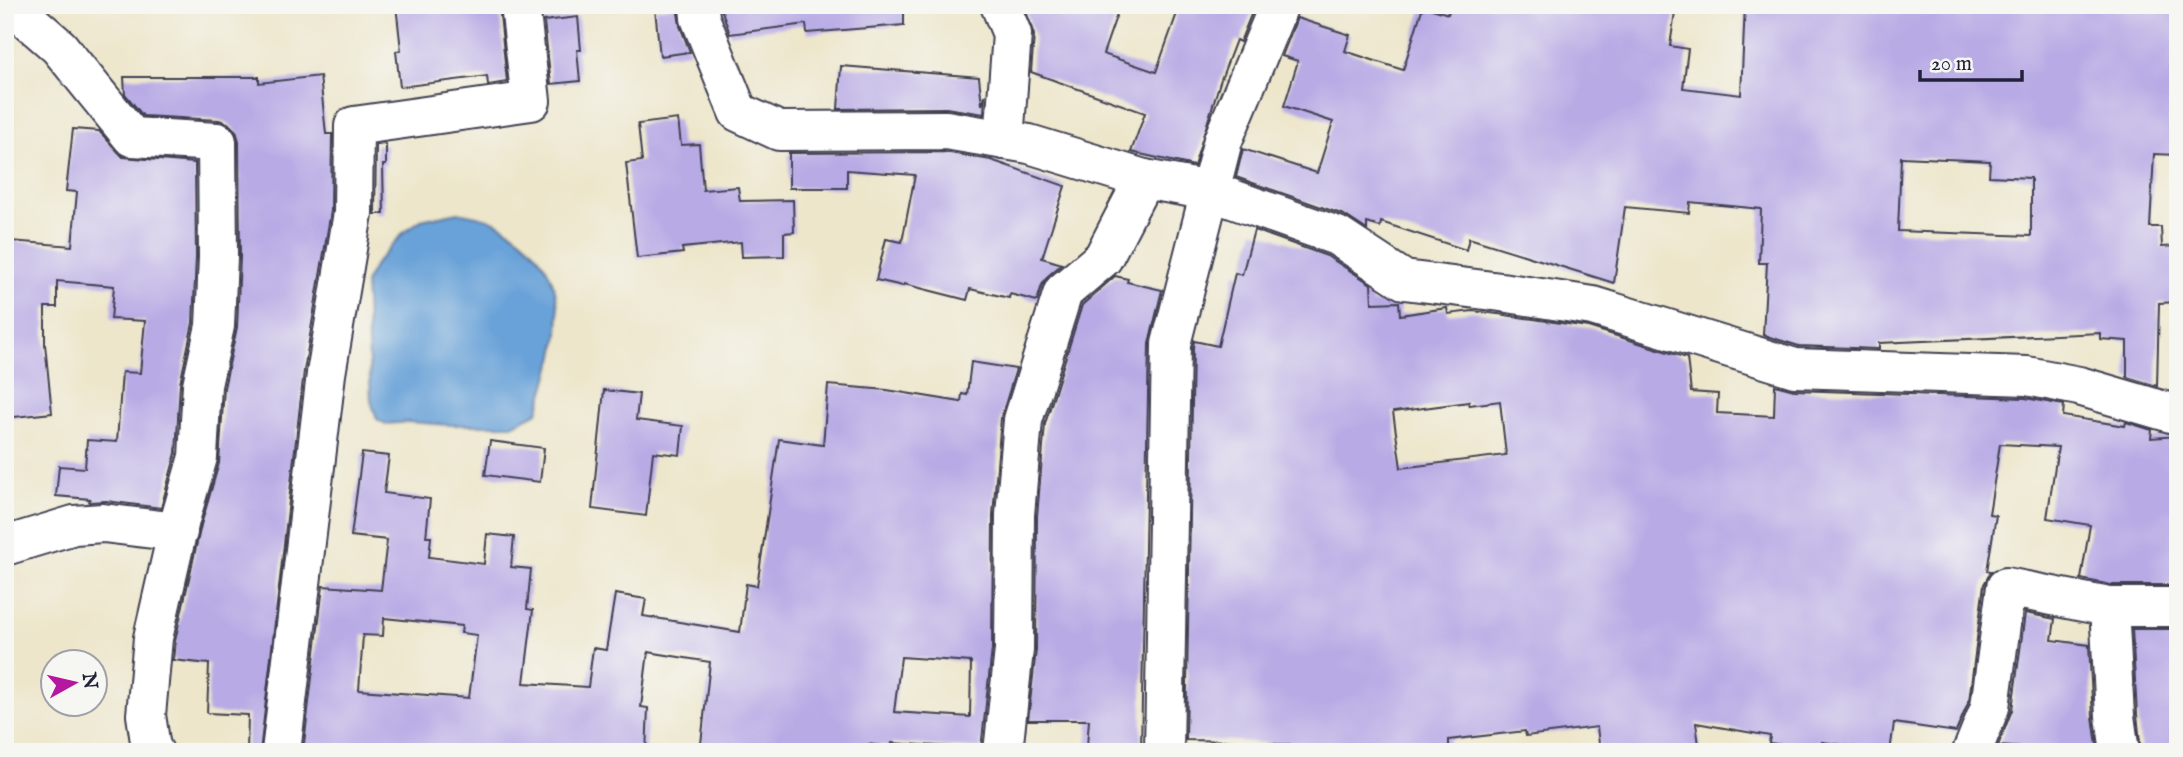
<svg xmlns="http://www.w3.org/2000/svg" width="2183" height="757" viewBox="0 0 2183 757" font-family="'IM FELL English',serif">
  <rect width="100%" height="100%" fill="#f6f6f2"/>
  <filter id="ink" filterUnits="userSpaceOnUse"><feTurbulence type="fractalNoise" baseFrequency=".0143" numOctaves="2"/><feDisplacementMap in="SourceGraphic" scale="14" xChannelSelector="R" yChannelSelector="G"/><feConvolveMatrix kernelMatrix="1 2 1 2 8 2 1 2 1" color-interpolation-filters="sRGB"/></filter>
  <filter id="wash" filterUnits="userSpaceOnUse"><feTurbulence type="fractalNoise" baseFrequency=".00686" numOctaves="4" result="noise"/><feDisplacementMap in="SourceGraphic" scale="28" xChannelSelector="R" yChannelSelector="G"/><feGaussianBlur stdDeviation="1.57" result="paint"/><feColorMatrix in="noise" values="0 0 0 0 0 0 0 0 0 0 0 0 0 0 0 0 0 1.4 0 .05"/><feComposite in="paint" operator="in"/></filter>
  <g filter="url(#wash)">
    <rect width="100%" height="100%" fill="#ede6cb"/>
    <path fill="#69a2d8" stroke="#46628a" stroke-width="2" d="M458 212C470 215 485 216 495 222 541 246 562 280 558 332 556 358 545 386 538 412L512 425H450L409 422 386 424 377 419 371 401 365 283 376 263 404 232 421 220Z"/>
    <g id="blocks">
      <g fill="#b8aae5" fill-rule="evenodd">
        <polygon points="396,5 499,5 507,82 488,85 487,76 400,87 396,51 401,50"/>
        <polygon points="738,5 904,5 904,25 807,33 806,24 730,34 721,8"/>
        <polygon points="1024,5 1120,5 1103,54 1156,72 1180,5 1255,5 1240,42 1236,40 1220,82 1194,166 1131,152 1145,113 1031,72 1034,35"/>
        <path d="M1451 5H1676L1670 46 1688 49 1683 88 1741 95 1745 5H2178V155L2154 154 2150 227H2161L2162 247 2178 246V302L2159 303 2157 386 2127 377V341L2100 339V333L1879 343V349L1799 346 1763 335 1767 263H1759L1761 209 1690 202 1689 213 1625 207 1614 283 1469 238 1466 250 1381 222 1380 227 1367 223V230L1344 215 1236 177 1243 149 1317 173 1333 122 1284 106 1298 61 1282 56 1297 18 1350 35 1345 51 1403 70 1423 6 1448 14ZM1901 157 1990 161 1989 176 2031 178V236L1898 231Z"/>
        <polygon points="677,6 680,26 690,52 660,56 655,9"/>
        <polygon points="578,17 581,50 577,50 580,81 551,84 544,21"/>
        <polygon points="841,66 979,77 982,105 985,95 984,114 946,108 838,109"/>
        <polygon points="320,76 326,134 332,134 331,211 304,371 260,752 247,752 248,715 207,713 209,664 173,660 175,641 201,525 219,463 224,388 237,327 240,257 239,141 236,131 228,123 219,120 143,116 125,94 124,77 259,77 259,83"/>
        <polygon points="678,119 681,145 699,144 703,190 738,187 740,201 793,200 794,232 784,233 784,256 742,257 741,242 682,248 683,253 637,258 626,163 642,161 638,124"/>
        <polygon points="73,129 99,131 123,157 195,163 196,257 193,323 180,384 176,453 161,508 106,501 89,502 90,499 56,496 59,466 85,468 87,440 117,442 122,372 140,373 145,321 111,319 114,286 57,281 57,307 45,307 45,344 52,413 5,418 5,361 11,360 12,273 9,272 11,241 72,246 77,192 66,191"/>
        <polygon points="386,144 386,165 383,165 384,214 375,214 376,145"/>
        <polygon points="944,152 991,160 1065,186 1042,258 1062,264 1048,276 1042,285 1037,301 1010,294 1009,298 970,289 967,300 904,284 903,286 876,280 886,239 902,242 915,175 847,170 847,188 789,188 789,153"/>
        <path d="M1254 230 1327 256 1371 284 1372 303 1399 302 1400 315 1447 308 1448 314 1473 311 1498 314 1588 327 1687 358 1691 392 1718 394 1717 413 1774 416 1775 385 1794 390 2025 398 2064 405 2063 416 2125 426 2126 422 2152 430 2151 438 2178 436V585H2111L2081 579 2090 525 2047 518 2058 447 2000 444 1989 514 1996 515 1987 571 1991 572 1984 584 1969 701 1956 732 1894 723 1890 752 1822 742 1821 750 1769 743 1770 736 1696 723 1700 752H1600L1597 727 1526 736 1525 731 1449 740V752H1375L1239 741 1186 740 1193 347 1194 341 1218 346 1235 273 1242 275ZM1500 401 1506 455 1401 468 1393 412 1469 402V405Z"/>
        <polygon points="1115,276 1128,279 1127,282 1162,290 1149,344 1141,750 1087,746 1089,720 1028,720 1036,650 1037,516 1045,424 1082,305"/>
        <path d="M971 362 1016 369 1001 418 993 515 992 649 981 749 892 743 891 747 868 744 867 752H843L768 744 767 752H730V748L701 744 710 662 648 652 641 707 648 708 646 752H303L323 586 381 590 387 540 351 536 362 453 389 456 384 493 430 499 426 537H431L429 557 484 564 487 534 514 537 511 567 531 569 527 609 533 610 524 683 588 687 593 648 606 650 615 594 646 599 643 616 740 632 746 584 757 586 779 439 823 445 828 385 887 390 961 402 962 394 967 395ZM384 618 462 626 461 633 477 635 469 698 359 690 363 635 383 636ZM901 657 971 662 970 717 894 712Z"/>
        <polygon points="604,390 639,394 636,420 683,426 680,455 653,452 646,516 592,509"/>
        <polygon points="490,441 544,448 540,482 485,475"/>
        <polygon points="2025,613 2055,619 2052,640 2089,645 2093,717 2098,752 2026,752 2026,748 1998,746 2012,710"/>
        <polygon points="2132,629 2178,629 2178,752 2141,752 2137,714"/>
      </g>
    </g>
  </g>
  <g filter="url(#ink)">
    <use href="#blocks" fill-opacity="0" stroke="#403f51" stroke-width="2"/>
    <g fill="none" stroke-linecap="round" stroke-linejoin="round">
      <g stroke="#403f51" stroke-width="42">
        <g id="minor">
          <polyline points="11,5 59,47 132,137 217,142 218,257 215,326 202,385 198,457 180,520 153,638 146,715 151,748 154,752"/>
          <polyline points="699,5 700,18 738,112 779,131 946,130 1029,144 1144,179"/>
          <polyline points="1000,5 1012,34 1004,140"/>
          <polyline points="5,546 74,525 103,523 178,532"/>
          <polyline points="2109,607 2115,716 2120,752"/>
          <polyline points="281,752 326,374 353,213 354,126 531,101 520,5"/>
          <polyline points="1003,752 1014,650 1015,515 1023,420 1063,292 1103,258 1144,179 1210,191 1337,236 1404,280 1501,292 1593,306 1795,368 2027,376 2079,386 2178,415"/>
          <polyline points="1164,752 1171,344 1223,140 1279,5"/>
          <polyline points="1972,752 1990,707 2006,587 2109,607 2178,607"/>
        </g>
      </g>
      <use href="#minor" stroke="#fff" stroke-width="38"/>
    </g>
  </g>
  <rect width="2183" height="757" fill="none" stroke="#f6f6f2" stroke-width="28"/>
  <g transform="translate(74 683) rotate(82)"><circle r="33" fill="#f6f6f2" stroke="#a1a1a9" stroke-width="2"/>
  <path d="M0-5L12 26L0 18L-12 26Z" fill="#b5179e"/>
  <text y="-10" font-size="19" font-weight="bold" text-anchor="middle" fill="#22223b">N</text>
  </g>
  <path d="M1920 70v10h102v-10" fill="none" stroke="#22223b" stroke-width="3.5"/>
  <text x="1931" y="70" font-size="21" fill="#22223b" stroke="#f6f6f2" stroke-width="5" paint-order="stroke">20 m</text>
</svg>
